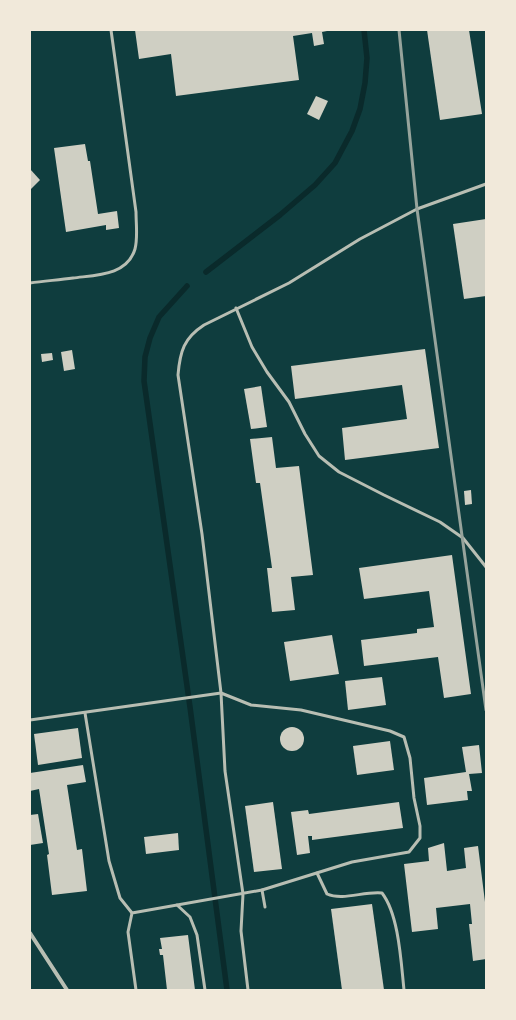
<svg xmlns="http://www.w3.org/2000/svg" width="516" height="1020" viewBox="0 0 516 1020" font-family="Inter,sans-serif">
  <rect width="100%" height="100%" fill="#0f3d3e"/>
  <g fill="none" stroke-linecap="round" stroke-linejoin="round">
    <g stroke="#0a2a2b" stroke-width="5.5">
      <polyline points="206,272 280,215 315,185 335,163 352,131 360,109 365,83 367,58 364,30"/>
      <polyline points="187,286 159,317 150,338 145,357 144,381 190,707 227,990"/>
    </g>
  </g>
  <g fill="#cfcfc3">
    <polygon points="135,30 327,30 327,31 322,32 324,44 314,46 312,33 293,36 299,80 176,96 171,54 139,59"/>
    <polygon points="427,30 469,30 482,114 440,120"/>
    <polygon points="316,96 328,101 319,120 307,114"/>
    <polygon points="85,144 88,161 90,161 98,214 117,211 119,228 106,230 106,225 66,232 54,148"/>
    <polygon points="30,169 40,180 30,190"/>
    <polygon points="486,219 486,296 464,299 453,224"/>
    <polygon points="425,349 439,448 345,460 342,428 407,419 402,385 295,399 291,366"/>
    <polygon points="72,350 75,369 64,371 61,352"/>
    <polygon points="52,353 53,360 42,362 41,354"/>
    <polygon points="261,386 267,427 251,429 244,389"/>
    <polygon points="272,437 276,468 299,466 313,575 291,577 295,610 272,612 267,568 272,568 260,483 256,483 250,439"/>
    <polygon points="471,490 472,504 465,505 464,491"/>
    <polygon points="452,555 471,694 444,698 438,657 364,666 361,640 417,633 417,629 434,627 429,591 364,599 359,568"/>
    <polygon points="332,635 339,674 290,681 284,642"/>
    <polygon points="382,677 386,705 348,710 345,681"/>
    <circle cx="292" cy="739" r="12"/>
    <polygon points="78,728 82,758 38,765 34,734"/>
    <polygon points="390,741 394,770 357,775 353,746"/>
    <polygon points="479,745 482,773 469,774 472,791 467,791 468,800 427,805 424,778 466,772 462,747"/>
    <polygon points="83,765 86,782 67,785 77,850 82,849 87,891 52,895 47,855 49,854 39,789 30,791 30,773"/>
    <polygon points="273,802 282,869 254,872 245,806"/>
    <polygon points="399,802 403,828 312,840 312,836 308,836 310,853 297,855 291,812 308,810 309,814"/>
    <polygon points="38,814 43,843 30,845 30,815"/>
    <polygon points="178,833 179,850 146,854 144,837"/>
    <polygon points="444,843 447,871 466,868 464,848 478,846 486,910 486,959 473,961 469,924 472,924 470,904 436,908 438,929 412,932 404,864 429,861 428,848"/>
    <polygon points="372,904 384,990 342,990 331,909"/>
    <polygon points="188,935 195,990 167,990 163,955 160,955 159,949 162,949 160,938"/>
  </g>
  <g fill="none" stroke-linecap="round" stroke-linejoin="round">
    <g stroke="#b8beb3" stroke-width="3">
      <path d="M30 283C44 281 58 280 73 278 95 275 127 276 135 249 138 238 136 224 136 212L111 30"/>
      <polyline points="236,308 252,347 267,372 289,402 305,434 319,456 339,472 384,495 440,522 463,538 486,567"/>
      <polyline points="85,713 109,861 120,898 132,913"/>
      <path d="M30 720 221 693 202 534 178 375C180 351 184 338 204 325L289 283 360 239 417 209 486 184"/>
      <path d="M317 873 327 894C343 901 364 891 382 893 399 915 401 962 404 990"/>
      <polyline points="262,890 265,907"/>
      <polyline points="177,905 190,917 197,935 205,990"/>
      <polyline points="136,990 128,932 132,913 262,890 352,862 409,852 420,838 420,826 414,798 410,758 404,737 390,731 301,710 251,705 221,693 225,771 243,894 241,931 248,990"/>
    </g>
    <polyline stroke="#b8beb3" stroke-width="4" points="30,933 67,990"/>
    <polyline stroke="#97a49c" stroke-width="3" points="399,30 417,209 486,710"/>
  </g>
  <rect width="516" height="1020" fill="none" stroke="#f1e9da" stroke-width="62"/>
</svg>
